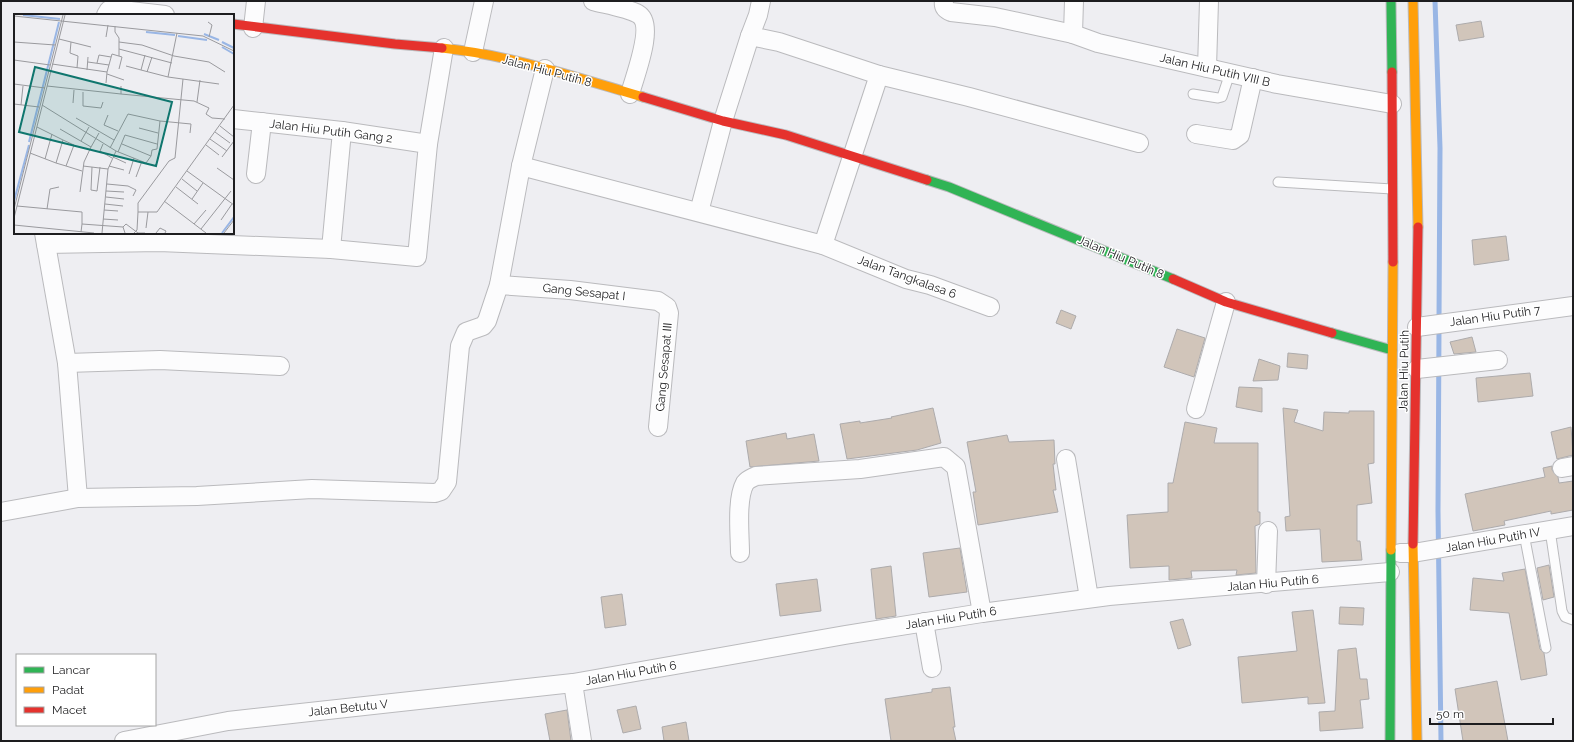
<svg xmlns="http://www.w3.org/2000/svg" width="1574" height="742" viewBox="0 0 1574 742" font-family="Raleway,sans-serif">
  <rect width="100%" height="100%" fill="#eeeef2"/>
  <g fill="none" stroke-linecap="round" stroke-linejoin="round">
    <g stroke="#99b6e5" stroke-width="5">
      <polyline points="1435,1 1440,148 1439,320"/>
      <polyline points="1439,328 1438,511 1441,741"/>
    </g>
  </g>
  <g fill="#d1c5ba" stroke="#adabac">
    <polygon points="1481,21 1484,37 1459,41 1456,25"/>
    <polygon points="1506,236 1509,260 1474,265 1472,240"/>
    <polygon points="1061,310 1076,316 1071,329 1056,323"/>
    <polygon points="1177,329 1205,338 1194,377 1164,367"/>
    <polygon points="1472,337 1476,352 1454,354 1450,342"/>
    <polygon points="1288,353 1308,355 1307,369 1287,367"/>
    <polygon points="1259,359 1280,366 1278,380 1253,381"/>
    <polygon points="1530,373 1533,396 1478,402 1476,378"/>
    <polygon points="1239,387 1262,388 1262,412 1236,407"/>
    <polygon points="933,408 941,443 917,450 847,459 840,424 860,421 860,423 892,418 891,417"/>
    <polygon points="1283,408 1298,410 1294,422 1323,431 1324,412 1349,413 1349,411 1374,411 1374,463 1368,464 1372,503 1357,505 1357,541 1360,541 1362,560 1322,562 1320,529 1286,531 1285,517 1290,516"/>
    <polygon points="1185,422 1217,428 1214,443 1258,443 1258,512 1260,512 1260,524 1255,526 1256,573 1236,575 1237,570 1191,571 1192,578 1169,580 1169,566 1130,568 1127,515 1168,512 1168,483 1173,483"/>
    <polygon points="1571,427 1573,455 1557,459 1551,432"/>
    <polygon points="786,433 787,439 814,434 819,461 750,467 746,441"/>
    <polygon points="1007,435 1009,442 1054,440 1055,464 1053,464 1056,490 1053,490 1058,512 978,525 973,492 976,492 967,442"/>
    <polygon points="1552,466 1552,470 1558,477 1559,483 1573,481 1573,510 1551,514 1551,511 1504,521 1505,525 1473,531 1465,494 1545,477 1543,468"/>
    <polygon points="960,548 967,592 929,597 923,553"/>
    <polygon points="1549,565 1554,597 1543,600 1537,568"/>
    <polygon points="891,566 896,616 876,619 871,569"/>
    <polygon points="1525,569 1540,649 1544,653 1547,675 1521,680 1509,613 1470,610 1473,578 1504,581 1502,573"/>
    <polygon points="817,579 821,611 780,616 776,584"/>
    <polygon points="622,594 626,625 605,628 601,597"/>
    <polygon points="1340,607 1364,608 1363,625 1339,624"/>
    <polygon points="1313,610 1325,703 1308,704 1308,697 1242,703 1238,657 1297,651 1292,612"/>
    <polygon points="1183,619 1191,645 1178,649 1170,622"/>
    <polygon points="1356,648 1360,679 1367,679 1369,699 1360,700 1363,728 1320,731 1319,712 1335,711 1338,650"/>
    <polygon points="1497,681 1508,741 1463,741 1455,689"/>
    <polygon points="950,687 955,727 953,727 956,741 891,741 885,699 932,692 932,689"/>
    <polygon points="636,706 641,729 623,733 617,710"/>
    <polygon points="567,710 571,741 550,741 545,714"/>
    <polygon points="686,722 689,741 664,741 662,727"/>
  </g>
  <g fill="none" stroke-linecap="round" stroke-linejoin="round">
    <g stroke="#bababd" stroke-width="11">
      <g id="lane">
        <polyline points="1193,94 1218,98 1222,97 1230,73"/>
        <polyline points="1278,182 1392,189"/>
        <polyline points="1550,530 1562,611 1565,617 1573,620"/>
        <polyline points="1524,534 1546,648"/>
      </g>
    </g>
    <g stroke="#bababd" stroke-width="20">
      <g id="street">
        <path d="M593 1C604 4 628 8 638 14 656 24 634 78 630 94"/>
        <path d="M944 1C943 7 946 10 951 12L995 17 1073 34"/>
        <polyline points="1074,1 1073,34 1098,43 1277,84 1392,104"/>
        <polyline points="106,15 109,10 113,9 165,15"/>
        <polyline points="253,28 256,1"/>
        <polyline points="750,36 758,15 761,1"/>
        <polyline points="473,52 484,1"/>
        <polyline points="1207,68 1209,1"/>
        <polyline points="233,119 342,131 428,144"/>
        <polyline points="1196,134 1233,140 1240,135 1253,78"/>
        <polyline points="521,166 823,245 906,279 930,285 990,307"/>
        <polyline points="256,174 262,122"/>
        <polyline points="699,212 723,121 750,36 779,42 879,75 969,97 1139,143"/>
        <polyline points="44,233 67,363 78,498"/>
        <polyline points="46,244 159,242 331,249 417,257 428,144 444,48"/>
        <polyline points="823,245 879,75"/>
        <polyline points="331,249 342,131"/>
        <polyline points="499,285 570,290 658,301 667,307 669,313 658,427"/>
        <polyline points="1417,327 1573,306"/>
        <polyline points="67,363 160,360 280,366"/>
        <polyline points="1417,369 1498,360"/>
        <polyline points="1196,409 1226,302"/>
        <polyline points="1066,459 1089,598"/>
        <polyline points="1562,468 1573,466"/>
        <polyline points="1,512 78,498 197,496 312,489 435,493 441,491 447,482 460,346 466,332 483,326 487,321 499,285 521,166 545,69"/>
        <path d="M740 553C740 535 736 499 745 483 748 479 752 478 756 476L860 469 944 457 956 467 982 613"/>
        <polyline points="1400,553 1413,553 1573,526"/>
        <polyline points="1266,584 1268,531"/>
        <polyline points="924,622 932,668"/>
        <polyline points="124,741 228,721 573,683"/>
        <polyline points="582,741 573,683 845,635 982,613 1109,596 1390,572"/>
      </g>
    </g>
    <g stroke="#bababd" stroke-width="11">
      <g id="fast">
        <polyline points="1391,1 1392,72"/>
        <polyline points="927,180 949,187 1173,279"/>
        <polyline points="1332,333 1392,350"/>
        <polyline points="1390,741 1391,550"/>
      </g>
    </g>
    <g stroke="#bababd" stroke-width="11">
      <g id="slow">
        <polyline points="1413,1 1418,227"/>
        <path d="M442 48C511 55 578 78 643 97"/>
        <polyline points="1413,544 1417,741"/>
        <polyline points="1391,550 1393,262"/>
      </g>
    </g>
    <g stroke="#bababd" stroke-width="11">
      <g id="jam">
        <polyline points="233,24 395,44 442,48"/>
        <polyline points="1392,72 1393,262"/>
        <polyline points="643,97 723,121 786,135 927,180"/>
        <polyline points="1173,279 1226,302 1332,333"/>
        <polyline points="1413,544 1418,227"/>
      </g>
    </g>
    <use href="#lane" stroke="#fcfcfd" stroke-width="9"/>
    <use href="#street" stroke="#fcfcfd" stroke-width="18"/>
    <use href="#fast" stroke="#30b455" stroke-width="9"/>
    <use href="#slow" stroke="#ff9f0a" stroke-width="9"/>
    <use href="#jam" stroke="#e5322d" stroke-width="9"/>
  </g>
  <g text-anchor="middle" stroke-width="3" stroke-linejoin="round" paint-order="stroke">
    <g font-size="12" fill="#1d1d1f" stroke="#fff">
      <text transform="translate(1215 70) rotate(13)" y="4">Jalan Hiu Putih VIII B</text>
      <text transform="translate(547 71) rotate(15)" y="4">Jalan Hiu Putih 8</text>
      <text transform="translate(331 131) rotate(7)" y="4">Jalan Hiu Putih Gang 2</text>
      <text transform="translate(1121 257) rotate(23)" y="4">Jalan Hiu Putih 8</text>
      <text transform="translate(907 277) rotate(20)" y="4">Jalan Tangkalasa 6</text>
      <text transform="translate(584 292) rotate(6)" y="4">Gang Sesapat I</text>
      <text transform="translate(1495 316) rotate(-8)" y="4">Jalan Hiu Putih 7</text>
      <text transform="translate(664 367) rotate(-85)" y="4">Gang Sesapat III</text>
      <text transform="translate(1404 371) rotate(-89)" y="4">Jalan Hiu Putih</text>
      <text transform="translate(1493 540) rotate(-10)" y="4">Jalan Hiu Putih IV</text>
      <text transform="translate(1273 583) rotate(-5)" y="4">Jalan Hiu Putih 6</text>
      <text transform="translate(951 618) rotate(-9)" y="4">Jalan Hiu Putih 6</text>
      <text transform="translate(631 673) rotate(-10)" y="4">Jalan Hiu Putih 6</text>
      <text transform="translate(348 708) rotate(-6)" y="4">Jalan Betutu V</text>
    </g>
  </g>
  <g transform="translate(14 14)">
    <rect width="220" height="220" fill="#eeeef2"/>
    <path fill="none" stroke="#99b6e5" stroke-width="2" d="M9 1 46 5M132 18 161 21M190 20 205 26M164 22 193 26M208 28 220 34M208 33 220 40M15 128 45 8M0 187 15 131M208 219 220 203"/>
    <path fill="none" stroke="#9a9a9e" stroke-width="1" d="M0 2 189 22 220 37M194 8 198 11 195 23M101 12V18L105 24V42M163 19 154 63 205 70M92 23 94 11M45 25 77 33M0 28 41 31M57 28 56 39 64 42 63 54M105 28 128 31 160 42 195 48 211 58M105 35 158 49M131 41 127 56 154 63M0 46 36 51M74 48 95 51M83 49 85 41 97 43M38 50 93 58 92 69M112 52 127 56M73 56 74 43M93 58 98 40 108 43 105 55M133 58 138 43M93 60 110 66M0 70 31 74M33 72 107 80V72M69 78V92L87 94 89 88M107 80 180 87 195 94 192 100 198 104 211 105M183 88 186 66M59 89 60 76M0 90 25 93M7 91 9 72M28 91 102 137 132 149 137 142M94 101 90 111 104 117M62 104 100 126M206 112 220 123M125 114 144 119M46 115 77 133 85 119M201 118 216 129M196 125 213 137M67 127 75 113M89 130 86 137 98 144M108 130 137 142 138 136 143 135 146 107M192 131 205 141M96 134 114 100 146 107 177 110 176 119M104 138 111 121 143 130M16 139 42 149 49 126 23 113M99 143 112 149M208 143 220 127M31 145 38 120M42 149 52 152 60 131 49 126M52 152 68 157M69 152 94 155M95 152 110 156M78 153 77 176 83 177 86 153M203 154 220 166M173 157 220 191M115 160 120 144M122 163 128 147M168 165 183 177M93 170 114 172 122 176 119 182M162 173 184 190M92 177 110 178M66 178 70 148 77 133M92 183 110 185M178 185 189 169M150 187 192 219M91 190 109 192M3 192 68 198V210M0 195 49 1M33 195 36 175 45 173M90 196 104 197M124 198V189L155 147 161 144 169 65M0 204 51 1M89 205 104 206M207 206 218 190M180 210 192 196M0 211 80 219M109 213 112 210 124 219H131M132 214 134 198M187 215 217 177M67 218 68 210 109 213 111 219M88 219 94 155 102 137M120 219 123 216 124 198H143L220 91M142 219 146 214 152 217 151 219M210 219 220 206"/>
    <path fill="#0f766e" fill-opacity="0.15" stroke="#0f766e" stroke-width="2" d="M21 53 158 88 142 152 5 118Z"/>
    <rect width="220" height="220" fill="none" stroke="#1d1d1f" stroke-width="2"/>
  </g>
  <rect width="1574" height="742" fill="none" stroke="#1d1d1f" stroke-width="4"/>
  <rect x="16" y="654" width="140" height="72" fill="#ffffff" stroke="#a5a5a5"/>
  <rect x="24" y="667" width="20" height="6" fill="#30b455" stroke="#a5a5a5"/>
  <text x="52" y="674" font-size="12" fill="#1d1d1f">Lancar</text>
  <rect x="24" y="687" width="20" height="6" fill="#ff9f0a" stroke="#a5a5a5"/>
  <text x="52" y="694" font-size="12" fill="#1d1d1f">Padat</text>
  <rect x="24" y="707" width="20" height="6" fill="#e5322d" stroke="#a5a5a5"/>
  <text x="52" y="714" font-size="12" fill="#1d1d1f">Macet</text>
  <path d="M1430 718v6h123v-6" fill="none" stroke="#1d1d1f" stroke-width="2"/>
  <text x="1436" y="718" font-size="12" fill="#1d1d1f" stroke="#ffffff" stroke-width="3" paint-order="stroke">50 m</text>
</svg>
